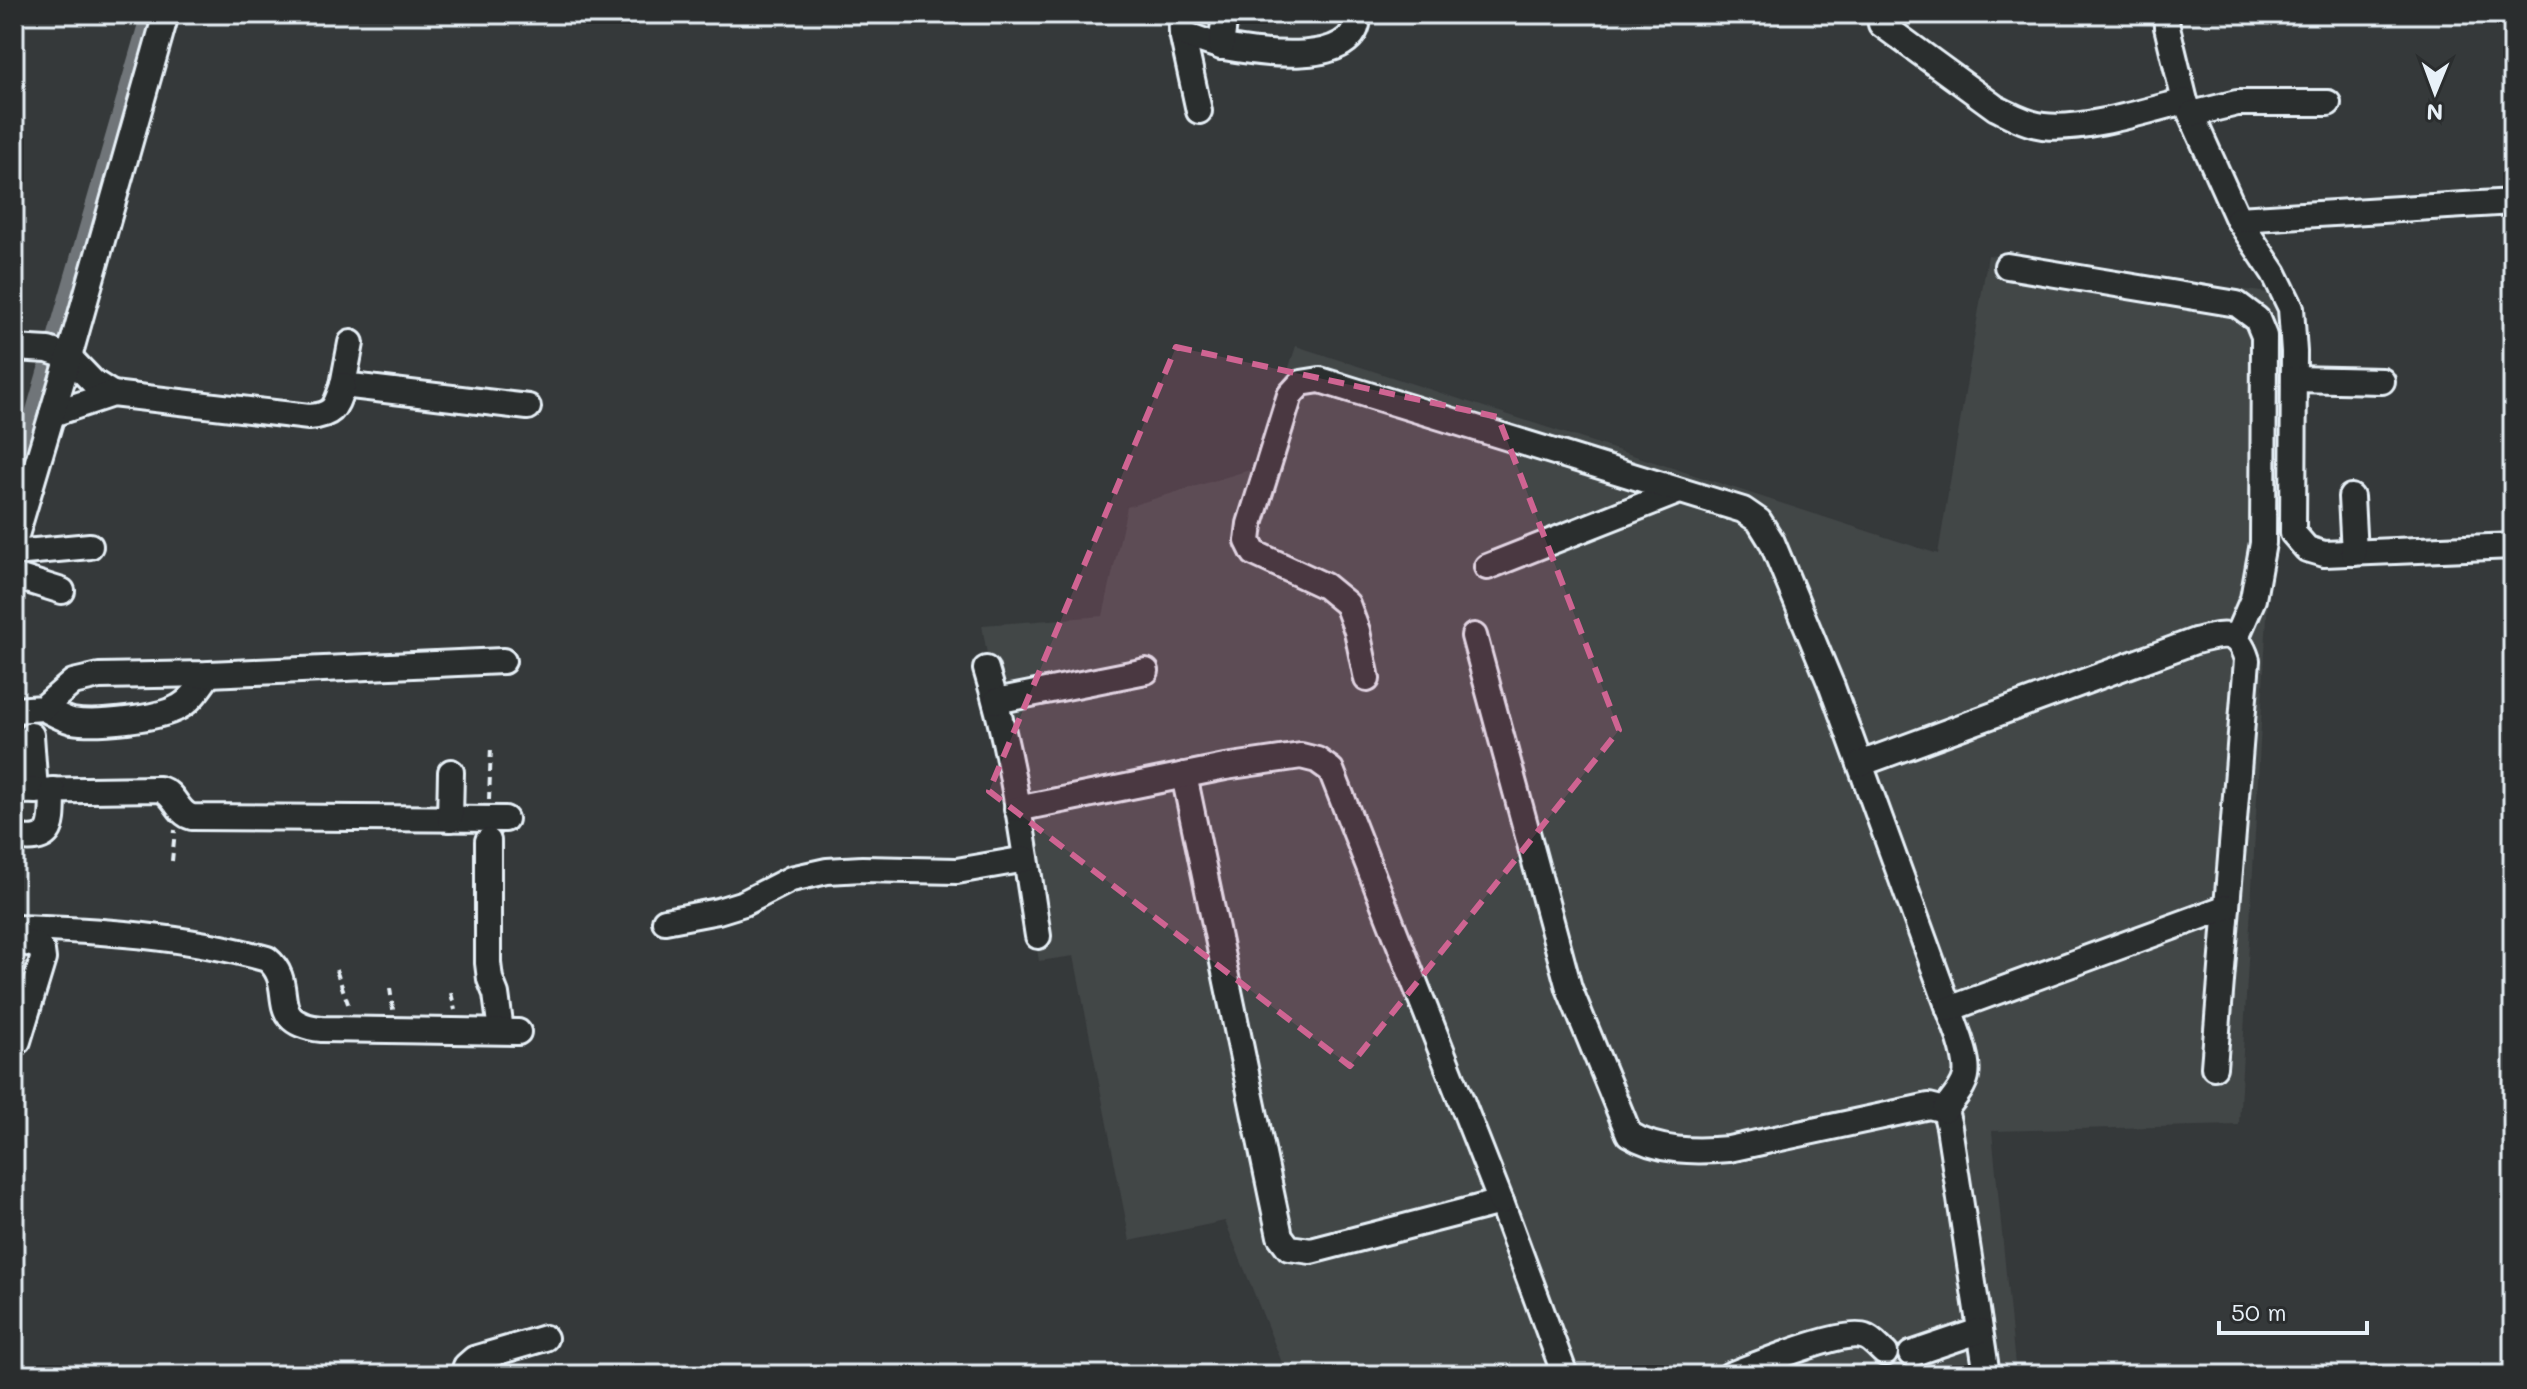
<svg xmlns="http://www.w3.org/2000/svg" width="2527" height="1389" viewBox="0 0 2527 1389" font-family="Mali,sans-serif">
  <rect width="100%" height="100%" fill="#35393a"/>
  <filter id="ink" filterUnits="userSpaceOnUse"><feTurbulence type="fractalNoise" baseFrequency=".0125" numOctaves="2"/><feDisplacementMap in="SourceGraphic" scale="16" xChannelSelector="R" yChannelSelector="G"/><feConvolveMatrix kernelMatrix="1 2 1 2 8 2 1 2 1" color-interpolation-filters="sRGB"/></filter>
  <g filter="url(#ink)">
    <polygon fill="#424647" points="1988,255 2276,294 2282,343 2239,1125 1992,1131 2016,1375 1287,1375 1225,1221 1130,1241 1074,956 1039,961 982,625 1103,616 1127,507 1256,468 1296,346 1938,554"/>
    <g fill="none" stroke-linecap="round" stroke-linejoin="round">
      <polyline stroke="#707579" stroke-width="20" points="14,487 151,14"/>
      <g stroke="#e8f1f8" stroke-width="30">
        <g id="minor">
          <polyline points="1181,14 1182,33 1199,111"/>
          <polyline points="2166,14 2167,27 2185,101 2238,219 2274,273 2291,308 2294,352 2293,533 2307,549 2324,554 2513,546"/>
          <path d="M1881 24 1996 108C2011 115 2026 124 2043 126 2082 131 2146 111 2185 101"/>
          <path d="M1182 33C1195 38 1210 44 1224 47 1257 53 1360 69 1358 14"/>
          <polyline points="1221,47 1225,14"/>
          <polyline points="2192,114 2237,103 2328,103"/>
          <polyline points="2238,219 2513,202"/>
          <polyline points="2007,266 2237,304 2257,319 2264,336 2263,543 2253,599 2236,638"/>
          <polyline points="351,343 343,385 528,407"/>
          <polyline points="14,348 48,350 69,357 93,382 112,394"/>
          <polyline points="2294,379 2382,381"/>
          <path d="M52 414 112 394 309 417C335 415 335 407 343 385"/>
          <polyline points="2351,497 2354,553"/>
          <polyline points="14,542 69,357 166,14"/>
          <polyline points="14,553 90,546"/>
          <polyline points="1487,567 1679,491"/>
          <polyline points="14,576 62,591"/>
          <path d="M1474 636 1569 988 1629 1134C1658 1152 1695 1152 1729 1149L1929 1106 1945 1110 1949 1127 1987 1375"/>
          <path d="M986 669C1013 755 1024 847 1038 936"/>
          <path d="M1367 679 1357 631 1347 604 1325 586 1254 553 1248 541 1250 524 1290 395 1301 383 1320 380 1743 510 1759 521 1772 542 1832 687 1960 1039C1972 1077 1968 1080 1945 1110"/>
          <polyline points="996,701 1146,671"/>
          <path d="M43 708C53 713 61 718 72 721 96 725 158 719 179 707 192 700 200 686 209 674"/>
          <polyline points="14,710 43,708 73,682 99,676 209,674 503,661"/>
          <polyline points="31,735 35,791"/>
          <path d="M1860 764 2195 641C2222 635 2237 627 2247 660L2214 1067"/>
          <polyline points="1184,775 1280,1236 1289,1248 1311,1251 1501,1202 1565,1375"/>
          <path d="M14 791 159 789C176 793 176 813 192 817L505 819"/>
          <polyline points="1017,809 1225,767 1301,756 1317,760 1331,770 1501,1202"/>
          <polyline points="450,819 451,772"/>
          <path d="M14 837C57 845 52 823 53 790"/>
          <polyline points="488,841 488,963 490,979 496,994 501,1031"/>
          <polyline points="665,921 718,911 744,903 791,879 827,871 862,869 957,871 1026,859"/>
          <path d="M14 928C98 930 186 936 267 959 299 985 262 1023 322 1029L518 1032"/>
          <polyline points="14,940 36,945 42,951 43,959 18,1041"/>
          <polyline points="1949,1009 2227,907"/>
          <polyline points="1911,1354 1979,1331"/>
          <polyline points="463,1375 466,1366 474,1359 545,1338"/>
          <path d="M1730 1375C1754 1366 1844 1328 1865 1337 1872 1339 1879 1348 1885 1353"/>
        </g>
      </g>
      <g stroke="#e8f1f8" stroke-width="4" stroke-dasharray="8 6" stroke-linecap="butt">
        <polyline points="489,800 491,746"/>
        <polyline points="172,861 175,830"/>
        <polyline points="336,970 350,1009"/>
        <polyline points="390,988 393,1010"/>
        <polyline points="451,993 455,1010"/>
      </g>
      <use href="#minor" stroke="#2a2d2e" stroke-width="24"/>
    </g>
  </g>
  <path fill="#cf6492" fill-opacity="0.2" stroke="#cf6492" stroke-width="6" stroke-dasharray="16 10" stroke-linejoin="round" d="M1176 347 1498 417 1619 730 1350 1066 989 791Z"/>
  <rect width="2527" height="1389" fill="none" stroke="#2a2d2e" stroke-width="48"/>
  <rect x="24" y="24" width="2479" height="1341" fill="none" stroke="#e8f1f8" stroke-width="3" filter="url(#ink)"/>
  <g transform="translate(2435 92) rotate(181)" stroke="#2a2d2e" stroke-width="6" paint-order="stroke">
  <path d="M0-6L14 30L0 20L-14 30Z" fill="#e8f1f8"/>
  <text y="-12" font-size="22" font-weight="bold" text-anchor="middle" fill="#e8f1f8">N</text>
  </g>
  <path d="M2219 1321v12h148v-12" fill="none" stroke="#e8f1f8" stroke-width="4"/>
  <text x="2231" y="1321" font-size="24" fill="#e8f1f8" stroke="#2a2d2e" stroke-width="6" paint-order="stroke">50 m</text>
</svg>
